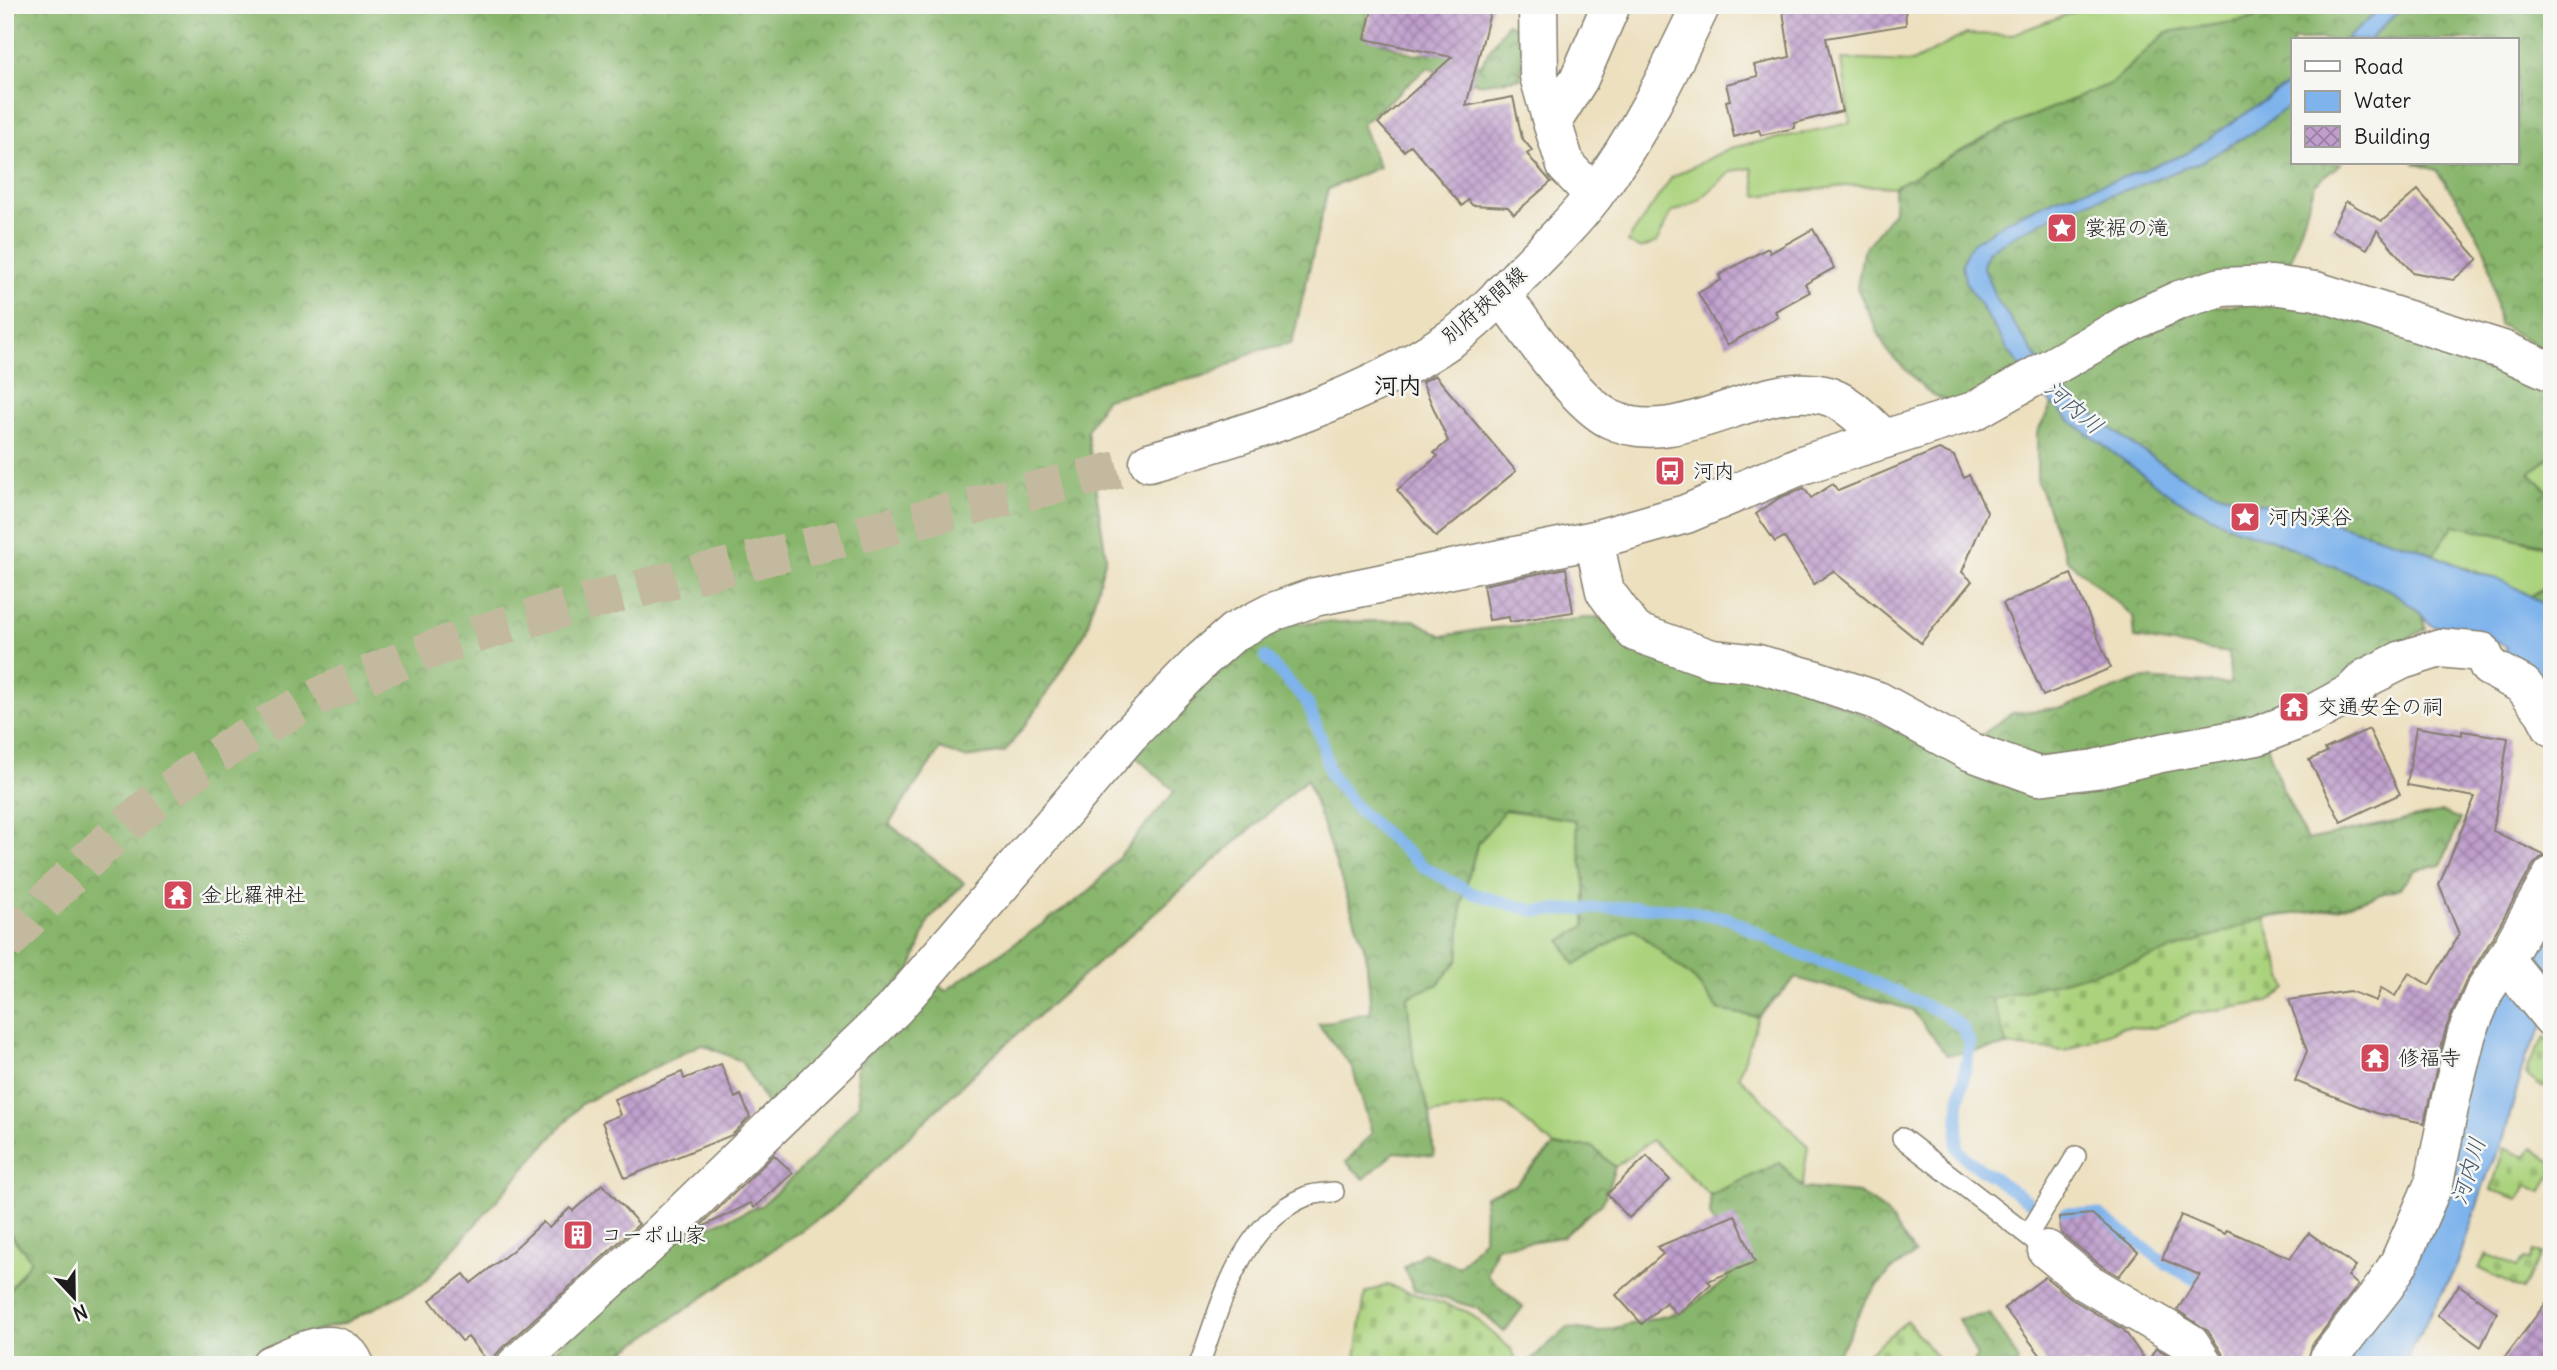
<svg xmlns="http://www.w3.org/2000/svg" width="2557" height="1370" viewBox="0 0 2557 1370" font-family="Delius,'Klee One',sans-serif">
  <defs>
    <pattern id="forest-crowns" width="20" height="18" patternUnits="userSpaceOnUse" patternTransform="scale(1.75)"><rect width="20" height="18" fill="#88b56c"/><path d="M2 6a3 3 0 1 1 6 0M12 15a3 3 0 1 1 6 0" fill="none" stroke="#6e9258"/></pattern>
    <pattern id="cemetery-stones" width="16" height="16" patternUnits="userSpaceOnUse" patternTransform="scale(1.75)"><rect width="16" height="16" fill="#abd37d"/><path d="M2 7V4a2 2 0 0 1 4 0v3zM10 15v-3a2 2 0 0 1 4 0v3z" fill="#93b56b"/></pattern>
    <pattern id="building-cross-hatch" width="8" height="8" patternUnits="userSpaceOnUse" patternTransform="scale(1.75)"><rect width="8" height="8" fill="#bf9ecc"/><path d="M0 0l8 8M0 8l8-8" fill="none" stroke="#9a80a5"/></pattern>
  </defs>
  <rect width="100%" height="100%" fill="#f6f6f2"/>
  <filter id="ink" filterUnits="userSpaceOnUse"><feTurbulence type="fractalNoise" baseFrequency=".0143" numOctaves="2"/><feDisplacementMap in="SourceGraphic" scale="14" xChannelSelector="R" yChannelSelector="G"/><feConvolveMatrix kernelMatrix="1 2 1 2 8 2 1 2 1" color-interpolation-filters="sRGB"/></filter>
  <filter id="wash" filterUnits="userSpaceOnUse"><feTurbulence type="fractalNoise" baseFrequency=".00686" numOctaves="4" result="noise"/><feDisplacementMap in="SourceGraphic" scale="28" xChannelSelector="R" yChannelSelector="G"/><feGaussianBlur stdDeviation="1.57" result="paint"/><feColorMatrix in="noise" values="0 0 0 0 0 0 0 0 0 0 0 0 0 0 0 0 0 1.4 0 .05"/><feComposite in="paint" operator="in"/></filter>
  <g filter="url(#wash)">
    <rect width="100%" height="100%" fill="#ede0bf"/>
    <g fill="#abd37d" stroke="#64784c" stroke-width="2">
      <polygon points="2093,5 2261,5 2253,19 2167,32 2112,83 2004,128 1894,187 1855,185 1757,196 1752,168 1732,171 1698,201 1671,213 1657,242 1641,249 1627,242 1672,177 1730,148 1850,123 1842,59 1912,62 1966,34 2010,35"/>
      <polygon points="2552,455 2552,495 2529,473"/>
      <path d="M2454 524 2537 544 2552 552V582L2531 596C2500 578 2466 569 2433 555Z"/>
      <polygon points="1505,810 1575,819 1585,882 1585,926 1561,941 1575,965 1634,928 1696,981 1718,1010 1758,1017 1739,1076 1808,1146 1802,1188 1780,1163 1710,1195 1652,1140 1615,1167 1591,1146 1554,1146 1504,1103 1430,1114 1414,1064 1407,997 1438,984 1458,960 1462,901 1477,845"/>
      <polygon points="5,1228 31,1260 5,1296"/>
    </g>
    <g fill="url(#forest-crowns)" stroke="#526844" stroke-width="2">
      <polygon points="5,5 1369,5 1363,35 1415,55 1452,48 1480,66 1507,23 1518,28 1523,49 1521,78 1478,84 1427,68 1362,124 1379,167 1328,189 1292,343 1255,351 1212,374 1105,399 1087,431 1106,557 1086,631 1038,707 1005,752 965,758 940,749 889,824 964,883 929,920 911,970 772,1112 741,1061 701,1044 581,1104 424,1283 347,1322 308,1334 235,1365 5,1365 5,1296 31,1260 5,1228"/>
      <polygon points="2261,5 2552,5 2552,354 2499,324 2488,256 2464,210 2436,170 2413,163 2517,163 2517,40 2293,40 2293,163 2341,163 2315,184 2287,272 1952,404 1928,392 1887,351 1857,288 1863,251 1894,211 1894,187 2004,128 2112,83 2167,32 2253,19"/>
      <polygon points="2269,302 2316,307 2448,348 2552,389 2552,455 2530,473 2552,495 2552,552 2537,543 2454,525 2427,563 2416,595 2426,629 2349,668 2343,685 2276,717 2043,766 1971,743 2012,713 2065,707 2142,679 2230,684 2229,653 2135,638 2133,616 2067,560 2037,480 2037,433 2063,384 2108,351 2200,308"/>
      <polygon points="2552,582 2552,628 2526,600"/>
      <polygon points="1605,616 1790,682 1969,763 2265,739 2282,788 2307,840 2442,812 2461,819 2441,865 2415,870 2400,888 2338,908 2265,918 2140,961 1993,999 2008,1046 1947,1055 1912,1010 1796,978 1758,1017 1718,1010 1696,981 1634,929 1575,965 1561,941 1585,926 1585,882 1575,820 1505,810 1477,845 1462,901 1458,960 1438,984 1407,997 1414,1064 1430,1114 1434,1156 1395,1152 1364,1179 1346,1162 1372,1133 1352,1067 1318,1024 1371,1012 1366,953 1307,779 989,1059 837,1206 604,1365 540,1365 665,1244 762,1205 812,1159 859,1104 856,1066 935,982 945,991 1089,892 1175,791 1128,750 1269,624 1414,620 1443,636 1483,629"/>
      <polygon points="1554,1146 1591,1146 1615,1167 1603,1202 1562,1237 1496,1247 1487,1275 1523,1307 1504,1332 1477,1308 1414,1290 1404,1267 1424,1253 1459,1267 1484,1239 1485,1196 1515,1185"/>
      <polygon points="1780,1163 1802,1188 1859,1193 1885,1211 1915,1254 1891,1270 1865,1301 1844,1345 1828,1365 1525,1365 1568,1327 1598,1332 1682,1312 1728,1279 1724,1251 1710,1214 1710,1195"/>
      <polygon points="1990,1314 2019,1361 2017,1365 1971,1365 1977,1356 1958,1319"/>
    </g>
    <g fill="url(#cemetery-stones)" stroke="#64784c" stroke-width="2">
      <polygon points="2265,918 2287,989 2268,1002 2191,1014 2154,1028 2122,1027 2065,1051 2008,1046 1992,999 2140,961"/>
      <polygon points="2545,1037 2552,1044 2552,1081 2550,1080 2543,1088 2526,1075 2528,1065"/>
      <polygon points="2532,1147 2552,1163 2552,1175 2542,1192 2527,1185 2519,1199 2491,1190 2504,1148 2525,1157"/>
      <polygon points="2533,1252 2542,1254 2522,1290 2478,1268 2487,1254 2517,1267 2525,1259 2529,1261"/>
      <polygon points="1387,1285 1468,1312 1511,1349 1517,1365 1355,1365 1365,1293"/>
      <polygon points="1907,1321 1943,1365 1854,1365"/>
    </g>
    <g fill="#7eb3ec" stroke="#4d6884" stroke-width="2">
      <polygon points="2385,5 2405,5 2369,40 2345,40"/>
      <polygon points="2293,81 2293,103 2259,128 2203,161 2138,186 2069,208 2017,234 1989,251 1983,265 1995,297 2054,383 2127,441 2191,482 2222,494 2307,515 2418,548 2470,571 2504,581 2552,609 2552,699 2505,656 2507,647 2489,638 2455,633 2431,625 2415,608 2392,591 2270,539 2236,529 2176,499 2072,422 2039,392 2008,350 1965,281 1962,265 1966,253 1973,243 2008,220 2057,198 2127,176 2186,154"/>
      <polygon points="2552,896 2552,1015 2543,1025 2525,1059 2504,1137 2489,1170 2457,1265 2403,1365 2343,1365 2481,1031"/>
    </g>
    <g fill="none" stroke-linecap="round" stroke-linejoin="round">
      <g stroke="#7eb3ec" stroke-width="12">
        <polyline points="1265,657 1307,702 1321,738 1330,774 1359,811 1424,867 1474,894 1535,911 1634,907 1678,909 1728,918 1801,955 1842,968 1947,1015 1963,1028 1970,1043 1959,1103 1957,1149 1969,1161 2028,1201"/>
        <polyline points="2066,1213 2099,1215 2167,1264 2211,1289"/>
      </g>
    </g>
    <g id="blocks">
      <g fill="url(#building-cross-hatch)">
        <polygon points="1373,5 1492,5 1466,106 1513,97 1522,138 1532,150 1527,154 1551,182 1514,214 1508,207 1472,205 1468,200 1462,206 1411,145 1404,151 1378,123 1452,57 1365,39"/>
        <polygon points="1782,5 1905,5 1906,25 1826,38 1842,111 1795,123 1795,128 1761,135 1759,130 1734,137 1726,101 1730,100 1726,84 1758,76 1754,65 1790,57"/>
        <polygon points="2418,190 2478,259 2453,280 2412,272 2377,230 2367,249 2331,230 2346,201 2382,221"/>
        <polygon points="1813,229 1834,268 1805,284 1810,292 1775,311 1778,317 1727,345 1698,293 1721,280 1719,275 1768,248 1770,253"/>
        <polygon points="1435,375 1516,471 1436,537 1397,490 1438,456 1434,453 1448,441 1422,382"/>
        <polygon points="1939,449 1954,456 1964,478 1969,475 1987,512 1962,572 1972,581 1921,643 1833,571 1814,584 1784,537 1775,542 1756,514 1779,498 1804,488 1811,498 1833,484 1838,491"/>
        <polygon points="1566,568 1573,612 1510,622 1509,617 1489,620 1483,585"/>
        <polygon points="2071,574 2111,668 2043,696 2003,603"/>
        <polygon points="2416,727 2462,735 2462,731 2508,738 2493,831 2546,856 2540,858 2533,865 2486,949 2465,982 2446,1028 2424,1123 2376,1113 2295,1081 2307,1051 2289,1000 2350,991 2376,1001 2381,988 2395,996 2409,973 2429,985 2459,934 2439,885 2475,797 2407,785"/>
        <polygon points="2369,729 2400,794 2341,822 2309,760 2327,752 2325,749"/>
        <polygon points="721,1064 735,1098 741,1095 750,1117 732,1135 625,1178 602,1122 620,1115 614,1099 682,1072 684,1079"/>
        <polygon points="774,1155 793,1173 754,1208 751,1203 696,1230"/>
        <polygon points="1647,1156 1670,1180 1629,1218 1607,1194"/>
        <polygon points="602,1184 639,1224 501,1349 489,1363 468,1337 462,1341 430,1300 464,1274 471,1283 513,1250 543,1222 549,1228 570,1208 573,1211"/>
        <polygon points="2092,1214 2138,1252 2119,1276 2099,1264 2061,1233 2059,1217"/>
        <polygon points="1735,1215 1755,1262 1708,1281 1711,1284 1677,1315 1666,1302 1642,1324 1616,1295 1663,1254 1657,1247"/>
        <polygon points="2181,1215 2225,1234 2227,1230 2290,1258 2309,1233 2356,1267 2348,1276 2358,1285 2312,1345 2307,1365 2226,1365 2222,1353 2208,1331 2177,1310 2200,1275 2162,1259"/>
        <polygon points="2045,1277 2075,1301 2124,1330 2147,1363 2156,1348 2174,1359 2178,1365 2048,1365 2004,1308"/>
        <polygon points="2459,1285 2497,1312 2481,1347 2437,1315"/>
        <polygon points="2552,1295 2552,1365 2499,1365"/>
      </g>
    </g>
  </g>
  <g filter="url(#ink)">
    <use href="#blocks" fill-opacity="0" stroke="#847e6e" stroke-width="2"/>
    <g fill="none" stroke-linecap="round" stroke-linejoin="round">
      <path stroke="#c3b99e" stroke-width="38" stroke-dasharray="38 19" stroke-linecap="butt" d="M5 945C91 849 190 762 306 703 437 637 581 603 722 568 865 533 1007 497 1149 462"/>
      <g stroke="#847e6e" stroke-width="22">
        <g id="service">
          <polyline points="1902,1138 2047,1250"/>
          <polyline points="2028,1235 2076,1156"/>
          <path d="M1199 1365C1222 1303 1240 1223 1307 1196 1315 1193 1325 1193 1334 1192"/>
        </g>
      </g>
      <g stroke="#847e6e" stroke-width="41">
        <g id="minor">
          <polyline points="1538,5 1539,76 1552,122"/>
          <polyline points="1594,195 1566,166 1552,122 1579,79 1611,5"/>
          <polyline points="1594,540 1605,591 1635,632 1712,659 1758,664 1813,679 1878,701 1969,751 2038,776 2095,769 2161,753 2257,736 2309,716 2351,693 2366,678 2402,660 2440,648 2482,652 2489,667 2523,685 2544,712 2552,727"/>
          <polyline points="2505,960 2552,1018"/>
          <polyline points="2047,1250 2086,1282 2190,1343 2204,1365"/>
          <path d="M270 1365C296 1355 340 1328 355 1365"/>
          <polyline points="516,1365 654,1240 896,1007 1129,735 1202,660 1234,632 1273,612 1315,597 1594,540 1686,514 1802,465 1974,411 2133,321 2179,300 2221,287 2272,285 2316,291 2503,350 2552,372"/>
          <polyline points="2328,1365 2329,1358 2385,1286 2399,1263 2434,1183 2451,1098 2467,1033 2485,990 2505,960 2552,876"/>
        </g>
      </g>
      <g stroke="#847e6e" stroke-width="41">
        <g id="primary">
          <path d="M1501 294C1525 326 1576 403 1610 419 1679 452 1757 379 1824 395 1848 401 1867 423 1884 439"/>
          <path d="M1149 462C1251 433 1364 399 1452 338 1478 320 1501 295 1522 273 1547 248 1573 223 1594 195 1638 137 1670 70 1701 5"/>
        </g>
      </g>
      <use href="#service" stroke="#fff" stroke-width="19"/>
      <use href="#minor" stroke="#fff" stroke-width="38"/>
      <use href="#primary" stroke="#fff" stroke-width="38"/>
    </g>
  </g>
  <defs>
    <g id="sight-square" transform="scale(1.575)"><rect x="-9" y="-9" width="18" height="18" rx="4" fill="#d1495b" stroke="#f6f6f2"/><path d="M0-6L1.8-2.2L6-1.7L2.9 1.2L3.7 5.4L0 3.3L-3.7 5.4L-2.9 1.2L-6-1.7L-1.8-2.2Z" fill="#fff"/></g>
    <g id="bus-square" transform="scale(1.575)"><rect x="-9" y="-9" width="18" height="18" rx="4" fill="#d1495b" stroke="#f6f6f2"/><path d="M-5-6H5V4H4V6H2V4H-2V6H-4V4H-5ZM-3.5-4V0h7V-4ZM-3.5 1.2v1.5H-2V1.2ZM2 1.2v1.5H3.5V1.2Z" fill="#fff"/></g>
    <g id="temple-square" transform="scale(1.575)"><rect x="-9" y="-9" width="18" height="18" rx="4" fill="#d1495b" stroke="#f6f6f2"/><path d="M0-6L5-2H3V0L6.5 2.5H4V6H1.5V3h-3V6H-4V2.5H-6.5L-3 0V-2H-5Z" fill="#fff"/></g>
    <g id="building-square" transform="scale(1.575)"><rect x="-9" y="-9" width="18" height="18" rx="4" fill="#d1495b" stroke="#f6f6f2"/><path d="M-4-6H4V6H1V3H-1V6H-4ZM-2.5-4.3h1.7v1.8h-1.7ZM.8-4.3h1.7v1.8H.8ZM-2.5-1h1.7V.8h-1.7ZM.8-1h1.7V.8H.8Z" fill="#fff"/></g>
  </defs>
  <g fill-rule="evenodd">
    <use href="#sight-square" x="2062" y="228"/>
    <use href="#bus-square" x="1670" y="471"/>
    <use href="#sight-square" x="2245" y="517"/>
    <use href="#temple-square" x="2294" y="707"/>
    <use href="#temple-square" x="178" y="895"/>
    <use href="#temple-square" x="2375" y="1058"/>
    <use href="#building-square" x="578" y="1235"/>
  </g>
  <g text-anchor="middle" stroke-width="5" stroke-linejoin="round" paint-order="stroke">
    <g font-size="21" fill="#1c1c1c" stroke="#f6f6f2" text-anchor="start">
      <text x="2085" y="235">裳裾の滝</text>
      <text x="1693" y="478">河内</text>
      <text x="2268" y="524">河内渓谷</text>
      <text x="2317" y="714">交通安全の祠</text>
      <text x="201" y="902">金比羅神社</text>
      <text x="2398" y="1065">修福寺</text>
      <text x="601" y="1242">コーポ山家</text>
    </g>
    <g font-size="21" fill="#1c1c1c" stroke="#f6f6f2">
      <text transform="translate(1484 305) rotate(-41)" y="7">別府挾間線</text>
    </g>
    <g font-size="23" font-style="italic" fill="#43586f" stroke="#f6f6f2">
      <text transform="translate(2074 407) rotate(41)" y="8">河内川</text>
      <text transform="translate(2468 1171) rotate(-73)" y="8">河内川</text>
    </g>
    <g font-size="24" font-weight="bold" fill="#1c1c1c" stroke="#f6f6f2">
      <text x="1398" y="394">河内</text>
    </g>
  </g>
  <rect width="2557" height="1370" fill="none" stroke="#f6f6f2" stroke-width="28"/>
  <rect x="2291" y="38" width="228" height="126" fill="#f6f6f2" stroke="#9f9f9c" stroke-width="2"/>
  <rect x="2305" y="61" width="35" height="10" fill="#ffffff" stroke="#9f9f9c" stroke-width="2"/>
  <text x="2354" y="74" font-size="21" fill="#1c1c1c">Road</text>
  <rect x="2305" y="91" width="35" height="21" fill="#7eb3ec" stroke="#9f9f9c" stroke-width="2"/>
  <text x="2354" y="108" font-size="21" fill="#1c1c1c">Water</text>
  <rect x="2305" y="126" width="35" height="21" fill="url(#building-cross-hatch)" stroke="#9f9f9c" stroke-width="2"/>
  <text x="2354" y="144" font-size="21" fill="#1c1c1c">Building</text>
  <g transform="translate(74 1297) rotate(158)" stroke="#f6f6f2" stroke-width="5" paint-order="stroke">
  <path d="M0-5L12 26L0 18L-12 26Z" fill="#1c1c1c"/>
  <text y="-10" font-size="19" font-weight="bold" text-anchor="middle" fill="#1c1c1c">N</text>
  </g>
</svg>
